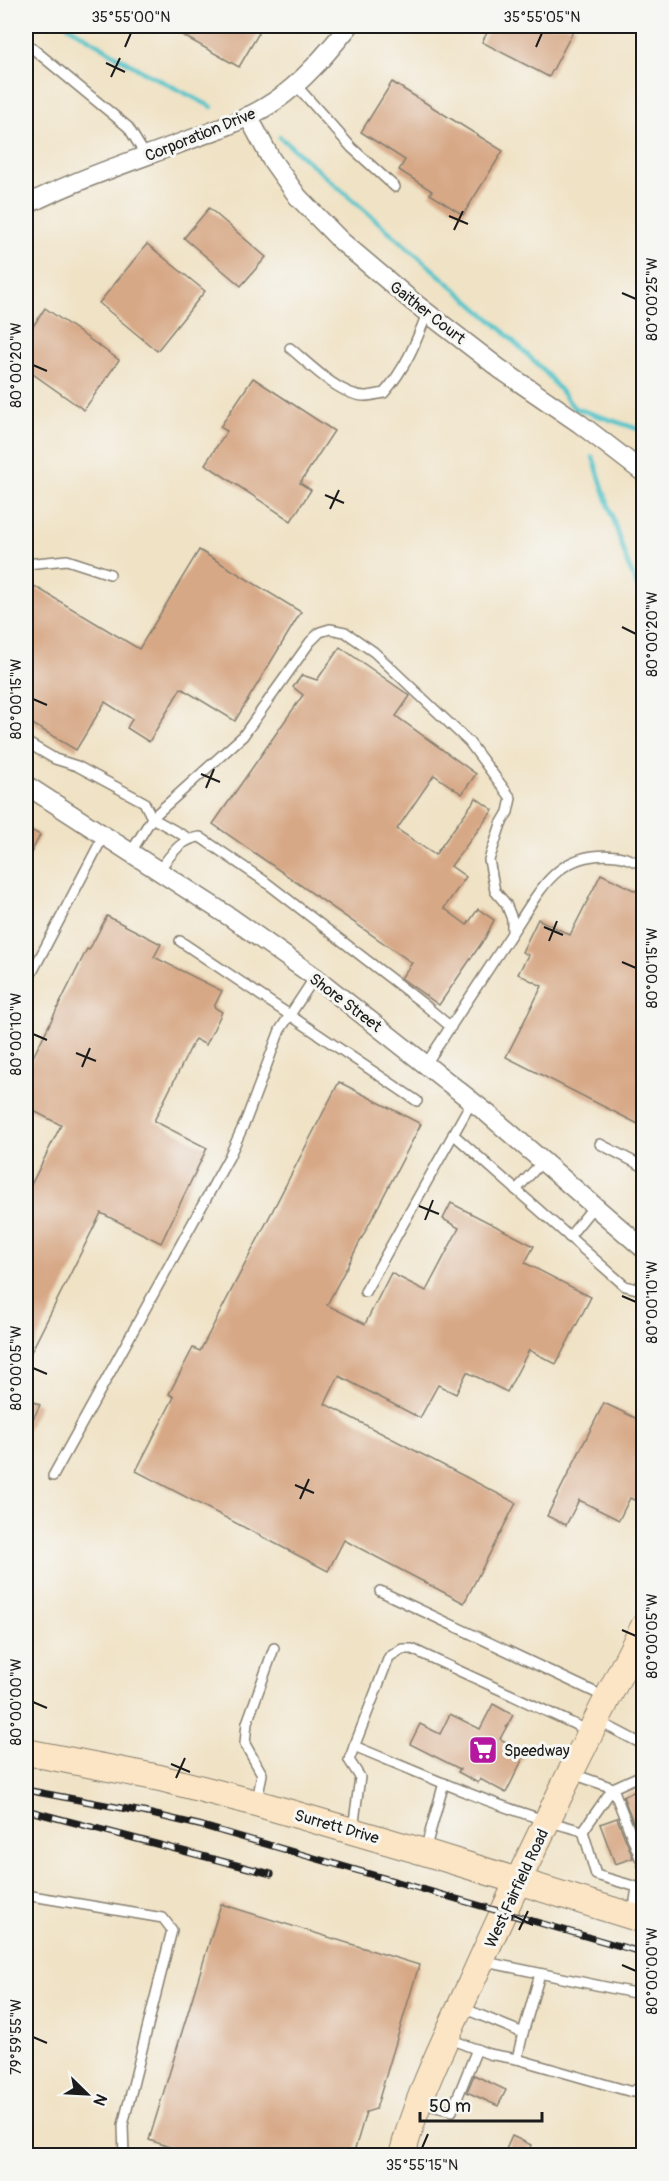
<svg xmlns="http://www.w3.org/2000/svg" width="669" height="2181" viewBox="0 0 669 2181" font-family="Pangolin,sans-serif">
  <rect width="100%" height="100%" fill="#f6f6f2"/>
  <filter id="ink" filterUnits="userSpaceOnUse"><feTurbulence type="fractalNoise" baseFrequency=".0167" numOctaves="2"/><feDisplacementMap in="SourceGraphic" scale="12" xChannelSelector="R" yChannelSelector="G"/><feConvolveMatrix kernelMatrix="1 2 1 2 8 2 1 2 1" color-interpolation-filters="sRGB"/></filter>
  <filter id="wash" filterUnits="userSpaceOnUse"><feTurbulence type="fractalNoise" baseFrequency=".008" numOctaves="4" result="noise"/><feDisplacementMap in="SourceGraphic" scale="24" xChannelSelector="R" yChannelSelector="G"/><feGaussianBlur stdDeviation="1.35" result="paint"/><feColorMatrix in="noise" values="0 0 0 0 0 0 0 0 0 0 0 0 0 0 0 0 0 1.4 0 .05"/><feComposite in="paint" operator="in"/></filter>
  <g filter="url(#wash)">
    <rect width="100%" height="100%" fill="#f0e2c5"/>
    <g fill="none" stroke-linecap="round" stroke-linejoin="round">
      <g stroke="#56c4ca" stroke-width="4.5">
        <polyline points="68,26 140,70 212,107"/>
        <polyline points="280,137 498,326 547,374 575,409"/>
        <polyline points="575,408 644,431"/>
        <polyline points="593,457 628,565 644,601"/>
      </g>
    </g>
    <g id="blocks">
      <g fill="#d7a886">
        <polygon points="166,26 263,26 239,67"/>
        <polygon points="491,26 576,26 549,77 482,42"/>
        <polygon points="392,82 503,151 463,215 430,194 432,191 399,170 405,160 361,132"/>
        <polygon points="209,208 266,257 241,286 184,238"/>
        <polygon points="147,244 205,291 157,351 99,303"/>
        <polygon points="45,308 119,360 84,410 26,369 26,337"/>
        <polygon points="253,378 334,431 300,483 311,490 291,521 205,464 227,431 220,427"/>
        <polygon points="199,550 301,612 235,721 181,688 149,742 127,728 132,719 105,702 76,750 26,720 26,581 139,649"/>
        <polygon points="340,647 410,696 396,716 476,774 462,794 434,775 397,829 435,855 476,798 493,810 451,866 466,877 444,908 467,925 478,909 494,920 485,938 439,1005 401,978 412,963 213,824 303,695 293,687 302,675 317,680"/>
        <polygon points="26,827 40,835 26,863"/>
        <polygon points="601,874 644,895 644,1127 506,1057 542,986 518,974 528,955 522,952 538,919 570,935"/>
        <polygon points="107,916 161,944 154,957 222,991 214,1007 222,1012 206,1045 195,1039 154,1121 207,1148 161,1243 101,1213 26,1362 26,1195 61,1125 26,1107 26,1071 87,949 89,950"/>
        <polygon points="339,1082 421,1124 327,1305 365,1324 391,1273 426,1291 459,1228 443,1219 451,1203 534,1246 525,1263 591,1297 556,1364 529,1350 507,1392 467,1372 456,1394 438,1385 420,1418 339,1376 325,1404 516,1503 464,1603 344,1540 328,1571 136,1471 174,1397 169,1394 193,1348 200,1351"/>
        <polygon points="26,1397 40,1405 26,1433"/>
        <polygon points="604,1403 644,1422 644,1505 630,1498 619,1520 579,1500 566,1525 547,1516"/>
        <polygon points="493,1704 513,1715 500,1739 526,1752 506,1793 480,1779 478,1783 458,1772 460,1769 410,1744 420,1724 440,1734 450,1714 480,1729"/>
        <polygon points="644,1788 644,1838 640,1839 623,1796"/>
        <polygon points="617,1818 633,1858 615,1864 600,1824"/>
        <polygon points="221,1904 419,1965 376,2109 366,2112 353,2156 179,2156 176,2149 149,2140"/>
        <polygon points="474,2075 506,2090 498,2106 467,2092"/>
        <polygon points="512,2136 531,2145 527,2156 503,2156"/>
      </g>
    </g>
  </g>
  <g filter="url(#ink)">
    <use href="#blocks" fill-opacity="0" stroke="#867f70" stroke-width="1.5"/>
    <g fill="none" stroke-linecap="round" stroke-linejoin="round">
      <g stroke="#867f70" stroke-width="12">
        <g id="lane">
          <polyline points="26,43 128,127 146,156"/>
          <polyline points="295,84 352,148 395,187"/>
          <path d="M290 348C308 363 340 396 365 396 371 396 378 394 384 393 405 369 416 343 427 313"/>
          <polyline points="26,564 67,560 110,574"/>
          <polyline points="26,742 55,759 77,766 144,802 152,818 131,852"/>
          <polyline points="188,838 152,818 243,736 310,642 320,632 330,629 345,632 374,652 469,742 511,798 508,812 501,824 489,860 495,891 506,904 512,919 512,933 426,1064"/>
          <path d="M159 870C171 855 180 839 200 837L263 880 421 1002 451 1027"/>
          <path d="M512 933C540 891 557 849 617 856 626 857 635 862 644 865"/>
          <polyline points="180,941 417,1101"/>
          <polyline points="26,984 104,835"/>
          <polyline points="453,1134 625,1286 637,1289 644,1281"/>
          <polyline points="600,1144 644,1167"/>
          <polyline points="516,1190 542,1162"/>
          <polyline points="569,1237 594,1206"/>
          <polyline points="365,1292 472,1101"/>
          <polyline points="53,1476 229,1157 246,1120 280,1030 315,977"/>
          <polyline points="380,1591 605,1697"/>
          <polyline points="598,1721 644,1745"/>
          <path d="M354 1746C429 1777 504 1811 583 1831L596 1875 637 1887 633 1915"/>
          <polyline points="573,1774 613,1788 644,1774"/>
          <polyline points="613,1788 644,1868"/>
          <polyline points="257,1801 262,1774 245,1744 247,1723 274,1648"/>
          <polyline points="353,1829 360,1777 349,1760 389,1657 402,1649 412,1649 589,1731"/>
          <polyline points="583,1831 613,1788"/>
          <polyline points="425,1850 444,1783"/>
          <polyline points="26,1895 163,1918 172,1930 123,2125 124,2156"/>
          <polyline points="481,1961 644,1995"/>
          <polyline points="463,2008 523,2033 517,2059 632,2092 644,2085"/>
          <polyline points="523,2033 540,1974"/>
          <polyline points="447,2038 489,2054 517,2059"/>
          <polyline points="420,2103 452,2111 477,2049"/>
        </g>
      </g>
      <g stroke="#867f70" stroke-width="21">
        <g id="street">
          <polyline points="248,116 271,159 298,197 341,241 412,301 500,369 579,423 644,473"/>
          <path d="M26 205C74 181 124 164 175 145 208 133 246 121 275 101 304 81 327 53 349 26"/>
          <polyline points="26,785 230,917 315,977 488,1114 644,1249"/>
        </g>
      </g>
      <g stroke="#867f70" stroke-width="28">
        <g id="secondary">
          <polyline points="26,1752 160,1778 256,1803 424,1852 644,1920"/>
          <path d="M402 2156C417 2095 446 2039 471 1983 525 1862 584 1744 644 1626"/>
        </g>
      </g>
      <use href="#lane" stroke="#fff" stroke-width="9"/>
      <use href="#street" stroke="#fff" stroke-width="18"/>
      <use href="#secondary" stroke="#fce5c4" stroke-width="26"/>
      <g stroke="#1c1c1c" stroke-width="7">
        <g id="rail">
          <polyline points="26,1790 143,1812 203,1826 644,1953"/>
          <polyline points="26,1810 271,1874"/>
        </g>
      </g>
      <use href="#rail" stroke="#f6f6f2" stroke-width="4.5" stroke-dasharray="14" stroke-linecap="butt"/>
    </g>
  </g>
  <path fill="none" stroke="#1c1c1c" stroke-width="2" d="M125 47 131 33M536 47 542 33M106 63 125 72M111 77 120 58M449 216 468 224M454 230 463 211M622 293 636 299M33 365 47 371M325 495 344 503M330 509 339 490M622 627 636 634M33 699 47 705M201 774 220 782M206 788 214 769M544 927 563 935M549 941 557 921M622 962 636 968M33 1034 47 1040M76 1053 96 1061M82 1067 90 1048M419 1206 439 1214M425 1220 433 1200M622 1296 636 1302M33 1368 47 1374M295 1485 314 1493M300 1499 309 1479M622 1630 636 1636M33 1702 47 1708M171 1764 190 1772M176 1778 185 1758M514 1916 533 1925M519 1930 528 1911M622 1965 636 1971M33 2037 47 2043M422 2148 428 2134"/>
  <defs>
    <g id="supermarket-square" transform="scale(1.5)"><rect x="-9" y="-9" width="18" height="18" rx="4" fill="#b5179e" stroke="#f6f6f2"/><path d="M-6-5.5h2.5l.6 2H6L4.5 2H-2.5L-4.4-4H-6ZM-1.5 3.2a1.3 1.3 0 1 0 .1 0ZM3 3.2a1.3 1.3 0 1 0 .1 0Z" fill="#fff"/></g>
  </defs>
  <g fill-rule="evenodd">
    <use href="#supermarket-square" x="483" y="1750"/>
  </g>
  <g text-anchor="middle" stroke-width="6" stroke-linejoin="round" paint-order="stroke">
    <g font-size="16" fill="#1c1c1c" stroke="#f6f6f2">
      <text transform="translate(200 134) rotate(-22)" y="6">Corporation Drive</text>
      <text transform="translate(428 312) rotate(38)" y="6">Gaither Court</text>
      <text transform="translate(346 1002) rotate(37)" y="6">Shore Street</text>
      <text transform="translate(337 1826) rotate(16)" y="6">Surrett Drive</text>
      <text transform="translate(516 1888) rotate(-65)" y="6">West Fairfield Road</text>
    </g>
    <g font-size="16" fill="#1c1c1c" stroke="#f6f6f2" text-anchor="start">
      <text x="504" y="1756">Speedway</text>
    </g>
  </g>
  <rect width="669" height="2181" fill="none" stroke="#f6f6f2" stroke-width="66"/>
  <g transform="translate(87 2094) rotate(114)" stroke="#f6f6f2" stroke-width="4.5" paint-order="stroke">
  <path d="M0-4.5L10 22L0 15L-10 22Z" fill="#1c1c1c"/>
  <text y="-9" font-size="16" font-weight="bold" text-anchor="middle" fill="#1c1c1c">N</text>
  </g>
  <path d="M420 2112v9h122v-9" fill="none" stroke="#1c1c1c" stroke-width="3"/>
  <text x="429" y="2112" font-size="18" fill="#1c1c1c" stroke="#f6f6f2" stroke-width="4.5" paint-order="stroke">50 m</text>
  <rect x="33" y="33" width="603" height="2115" fill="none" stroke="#1c1c1c" stroke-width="2"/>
  <g font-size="15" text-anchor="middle" fill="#1c1c1c">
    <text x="131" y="22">35°55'00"N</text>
    <text x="542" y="22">35°55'05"N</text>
    <text transform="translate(652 299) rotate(-90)" y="5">80°00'25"W</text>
    <text transform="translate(16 365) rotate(-90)" y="5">80°00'20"W</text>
    <text transform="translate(652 634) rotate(-90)" y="5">80°00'20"W</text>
    <text transform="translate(16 699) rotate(-90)" y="5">80°00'15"W</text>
    <text transform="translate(652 968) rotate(-90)" y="5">80°00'15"W</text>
    <text transform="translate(16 1034) rotate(-90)" y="5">80°00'10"W</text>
    <text transform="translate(652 1302) rotate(-90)" y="5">80°00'10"W</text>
    <text transform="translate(16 1368) rotate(-90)" y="5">80°00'05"W</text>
    <text transform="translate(652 1636) rotate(-90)" y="5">80°00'05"W</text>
    <text transform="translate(16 1702) rotate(-90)" y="5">80°00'00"W</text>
    <text transform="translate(652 1971) rotate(-90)" y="5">80°00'00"W</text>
    <text transform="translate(16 2037) rotate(-90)" y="5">79°59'55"W</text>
    <text x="422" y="2170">35°55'15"N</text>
  </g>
</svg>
